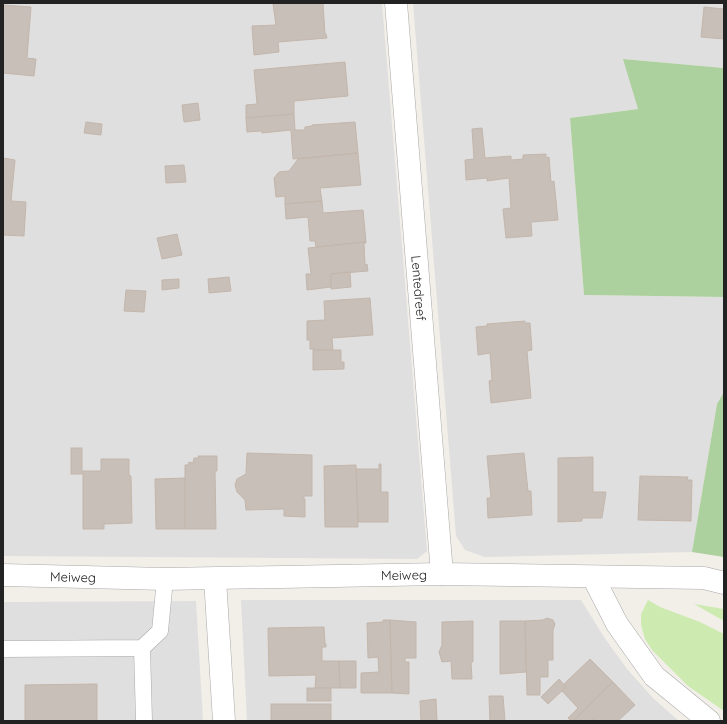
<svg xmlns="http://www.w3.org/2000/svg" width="727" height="724" viewBox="0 0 727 724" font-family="Quicksand,sans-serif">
  <rect width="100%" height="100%" fill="#f2efe9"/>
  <g fill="#e0dfdf">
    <polygon points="3,3 382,3 427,551 417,559 3,556"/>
    <polygon points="413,3 724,3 724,68 624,59 638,109 570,118 584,295 724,297 724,392 717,404 692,552 485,557 465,550 456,536"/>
    <polygon points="241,600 581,600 604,637 627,669 654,699 679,721 247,721"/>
    <polygon points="196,601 203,721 3,721 3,602"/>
  </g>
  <g fill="#cdebb0">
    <polygon points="648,600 660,607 700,622 724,634 724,711 688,686 652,650 645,639 641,625 641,614"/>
    <polygon points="694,604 724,609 724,621"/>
  </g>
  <g fill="#add19e">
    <polygon points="623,59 724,68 724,297 584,295 570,118 638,109"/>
    <polygon points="724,392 724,557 692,552 717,404"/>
  </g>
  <g fill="#c7bfb8" stroke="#c4b6ab">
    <polygon points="291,3 324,3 323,4 325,34 326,34 327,38 278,42 279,52 254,55 252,26 276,25 273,4"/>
    <polygon points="3,5 31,7 27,58 36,59 34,76 3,73"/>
    <polygon points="704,7 724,9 724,39 701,37"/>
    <polygon points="345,62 348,96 294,101 294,114 246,118 246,105 257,104 254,70"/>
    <polygon points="198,103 200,120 184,122 182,105"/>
    <polygon points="294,114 295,130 305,130 305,127 312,126 312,125 355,122 358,153 293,159 291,130 262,133 262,131 247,132 246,118"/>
    <polygon points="86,122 102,124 101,135 84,133"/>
    <polygon points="482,128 485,158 511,156 511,160 523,159 523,155 546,154 546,158 549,157 551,182 554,181 558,220 531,222 532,236 506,238 503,209 511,208 509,178 487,181 487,178 466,180 465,160 474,159 472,129"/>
    <polygon points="358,153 361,185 320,188 322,201 285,204 285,196 276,197 274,178 279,172 289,171 298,159"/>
    <polygon points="3,158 15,160 11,201 26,202 24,236 3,235"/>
    <polygon points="184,165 186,182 166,183 165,166"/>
    <polygon points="322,201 323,213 363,210 366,242 316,247 315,241 310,241 308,217 286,219 285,204"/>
    <polygon points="177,234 182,255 162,259 157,238"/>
    <polygon points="366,242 366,243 364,243 365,265 367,264 368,271 331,274 331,287 307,290 306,274 311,274 308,248"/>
    <polygon points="350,272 351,287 331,289 331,274"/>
    <polygon points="229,277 231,291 209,293 208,279"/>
    <polygon points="179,279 179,288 162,290 162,280"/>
    <polygon points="126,290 146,291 144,312 124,311"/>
    <polygon points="370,298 373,335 332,338 333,350 310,349 310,340 307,340 307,321 325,320 324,301"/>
    <polygon points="525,321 525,323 530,323 532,350 527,351 531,398 491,403 489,381 492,380 490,353 478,355 476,327 487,326 487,324"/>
    <polygon points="313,350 341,350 341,362 344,362 344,369 313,370"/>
    <rect x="71" y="448" width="11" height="26"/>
    <polygon points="247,453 312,455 312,496 304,496 304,499 305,499 305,517 284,516 284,509 246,510 245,500 237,492 235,485 237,479 246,474"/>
    <polygon points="524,453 528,491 531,491 532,515 488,518 487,498 491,498 487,456"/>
    <polygon points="198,456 217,456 217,471 215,471 216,529 185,529 185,465 188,465 189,462 193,463 194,458 199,458"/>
    <polygon points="593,457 593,492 606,492 602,518 582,518 582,521 558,522 558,458"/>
    <polygon points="101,459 129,459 129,475 131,476 132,523 104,524 104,529 83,529 83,471 101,471"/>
    <polygon points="379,464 381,464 381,492 388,492 388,522 358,522 356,469 379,469"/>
    <polygon points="356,465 358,527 325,527 324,466"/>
    <polygon points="640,476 688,477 687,480 692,480 691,521 638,520"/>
    <polygon points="185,478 185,529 156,529 155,479"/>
    <polygon points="547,618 553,620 555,624 553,630 553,660 548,660 548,677 540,677 540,695 527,695 525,621 543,620"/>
    <polygon points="383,620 390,620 392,693 361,693 361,673 379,672 378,657 368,658 367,623 383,622"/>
    <polygon points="390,620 416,622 416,658 405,658 405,662 409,662 409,694 392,693"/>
    <polygon points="473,621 473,662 471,662 472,679 452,679 451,661 442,662 439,652 442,645 442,622"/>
    <polygon points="500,621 525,621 526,672 500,674"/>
    <polygon points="324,627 325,644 326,644 326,647 322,647 322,661 339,661 340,688 315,688 316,675 269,676 268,628"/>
    <polygon points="590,659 613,682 573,721 571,721 568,718 578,708 562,691 566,687 564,684"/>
    <polygon points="339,661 356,661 356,688 340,688"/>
    <polygon points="559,679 566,687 548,704 541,697"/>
    <polygon points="613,682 635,705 618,721 595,721 593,719 592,721 573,721"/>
    <polygon points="97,684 97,721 25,721 25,685"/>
    <rect x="307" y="688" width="24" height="13"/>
    <polygon points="489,696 503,696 505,721 490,721"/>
    <polygon points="436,699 437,721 421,721 420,701"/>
    <rect x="271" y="704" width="60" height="17"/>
  </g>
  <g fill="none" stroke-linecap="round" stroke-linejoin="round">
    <g stroke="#a9a9a9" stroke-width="17">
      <g id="service">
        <polyline points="142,648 144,721"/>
        <polyline points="3,649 142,648 160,631 165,579"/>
      </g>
    </g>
    <g stroke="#a9a9a9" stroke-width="23">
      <g id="minor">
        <path id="s1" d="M396 3 442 574"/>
        <path id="s2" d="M3 575 165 579 442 574 704 578 724 583"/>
        <polyline points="593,577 617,624 654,676 709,721"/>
        <polyline points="215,579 224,721"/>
      </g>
    </g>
    <use href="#service" stroke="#fff" stroke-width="16"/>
    <use href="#minor" stroke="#fff" stroke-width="22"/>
  </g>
  <g text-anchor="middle" stroke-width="4" stroke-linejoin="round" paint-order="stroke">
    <g font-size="13" fill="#222" stroke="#fff">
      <text dy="5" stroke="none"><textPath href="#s1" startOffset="286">Lentedreef</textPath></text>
      <text dy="5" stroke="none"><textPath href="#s2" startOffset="401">Meiweg</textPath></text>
      <text dy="5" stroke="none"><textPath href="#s2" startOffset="70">Meiweg</textPath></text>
    </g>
  </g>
  <rect width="727" height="724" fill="none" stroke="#222222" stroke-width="8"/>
</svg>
